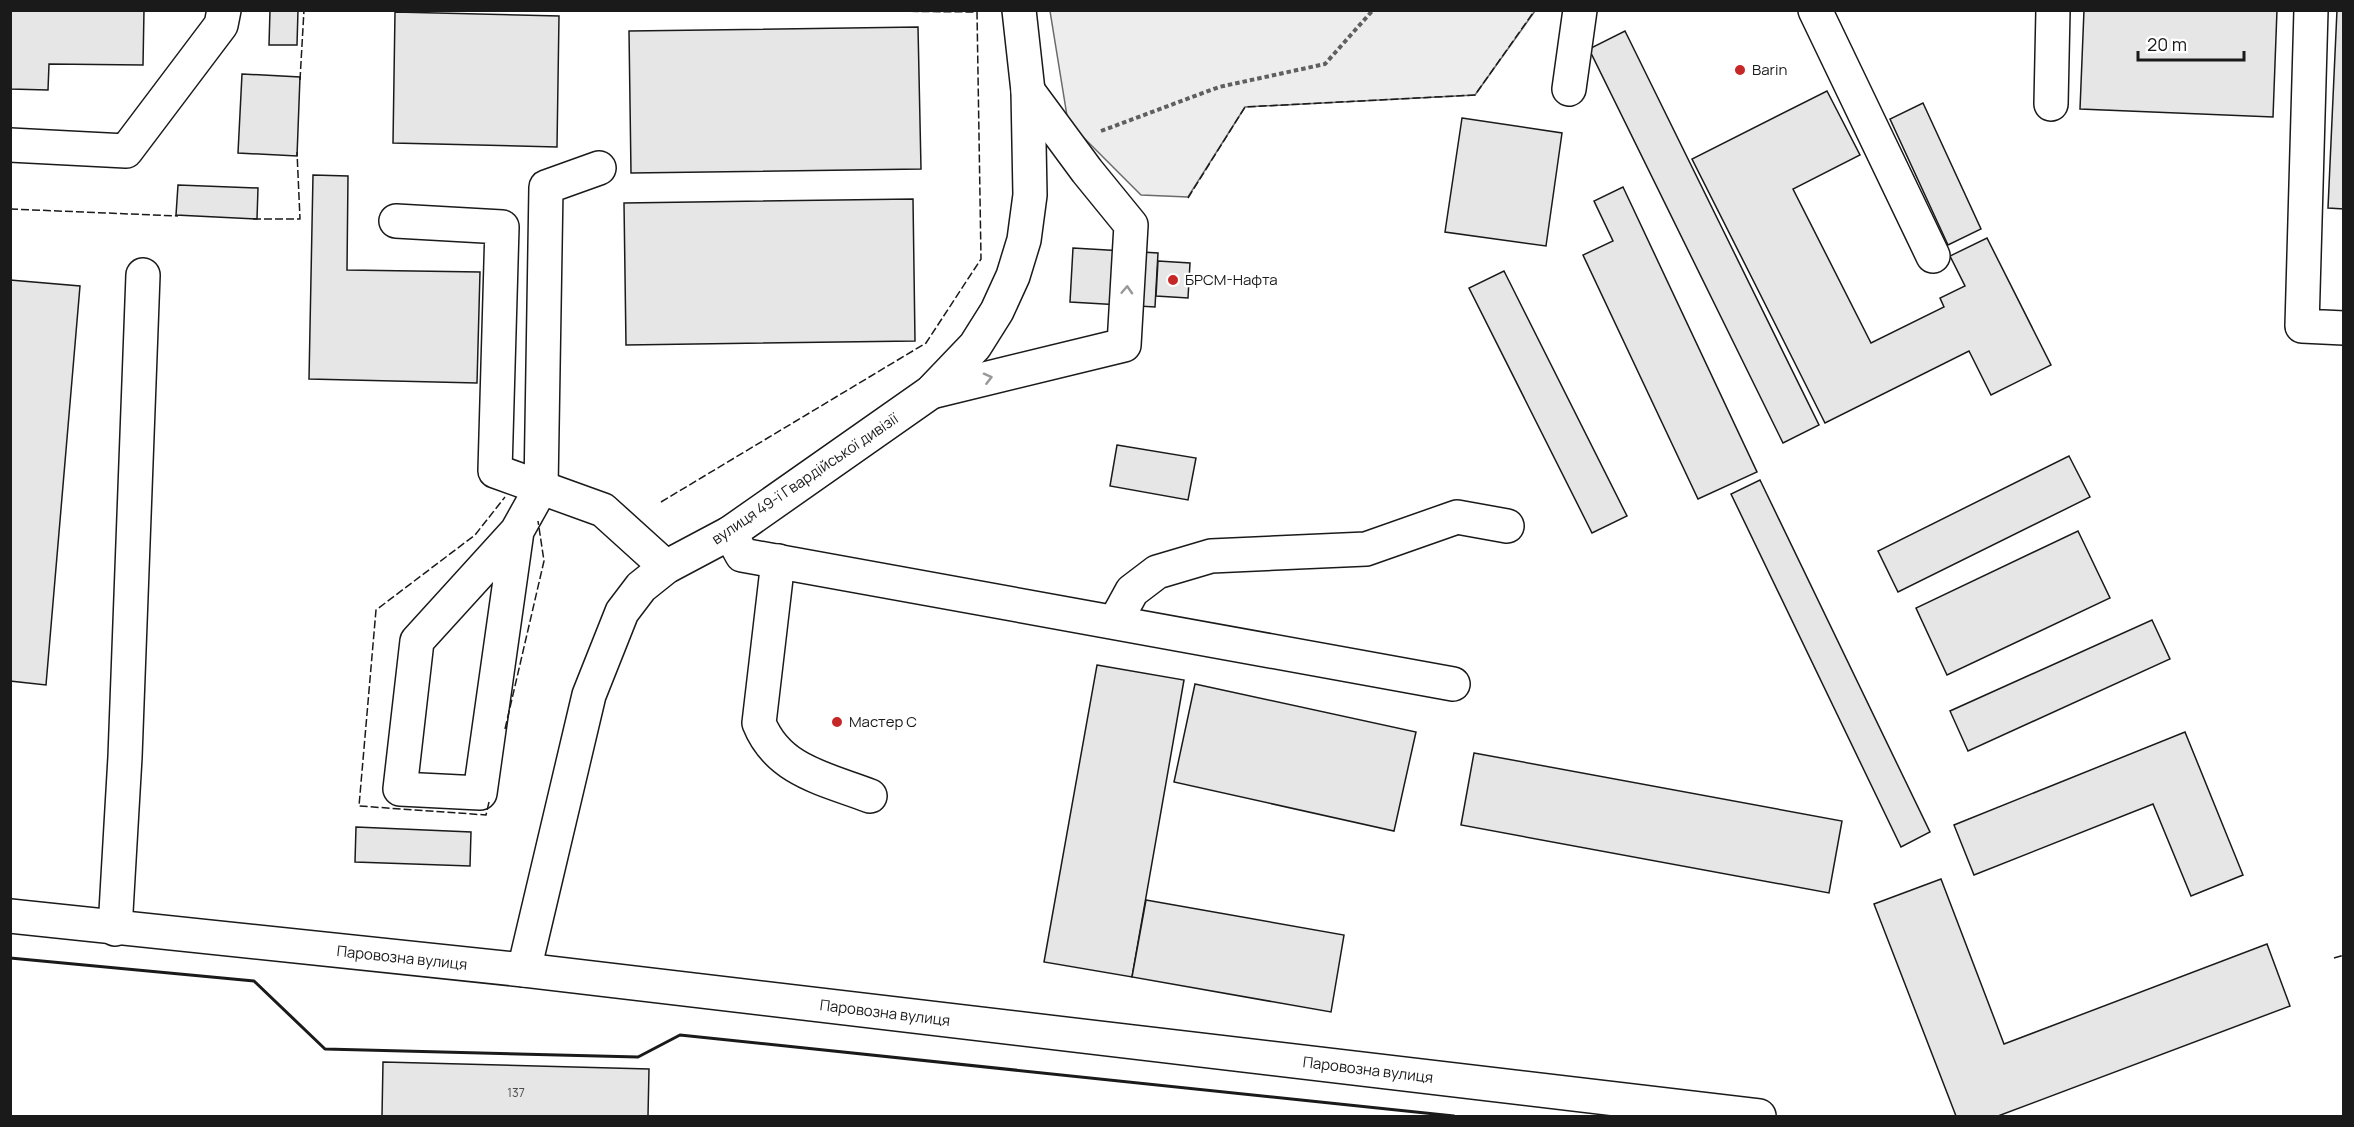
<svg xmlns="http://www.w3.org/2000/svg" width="2354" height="1127" viewBox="0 0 2354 1127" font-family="Manrope,sans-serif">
  <rect width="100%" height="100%" fill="#fff"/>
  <polygon fill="#ededed" stroke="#6a6a6a" stroke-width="1.5" points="1050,11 1535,11 1475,95 1245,107 1188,197 1141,195 1068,122"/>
  <g fill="#e6e6e6" stroke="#1a1a1a" stroke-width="1.5">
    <polygon points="10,10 144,10 143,65 49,64 48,90 10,89"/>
    <polygon points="270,10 298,10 297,45 269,45"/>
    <polygon points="2084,10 2277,10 2273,117 2080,109"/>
    <polygon points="2337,10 2344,10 2344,209 2328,208"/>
    <polygon points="395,12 559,16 557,147 393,143"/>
    <polygon points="918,27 921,169 631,173 629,31"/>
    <polygon points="1625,31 1819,425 1783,443 1589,49"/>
    <polygon points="242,74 300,77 297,156 238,153"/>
    <polygon points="1827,91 1860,155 1793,189 1871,343 1944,307 1940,298 1965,286 1950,256 1987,238 2051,365 1991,395 1969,351 1825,423 1692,159"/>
    <polygon points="1923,103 1981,229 1948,245 1890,119"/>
    <polygon points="1462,118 1562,133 1546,246 1445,232"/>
    <polygon points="313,175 348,176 347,270 480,272 477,383 309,379"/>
    <polygon points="178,185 258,188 257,219 176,215"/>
    <polygon points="1623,187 1757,472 1698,499 1583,255 1613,241 1594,201"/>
    <polygon points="913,199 915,341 626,345 624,203"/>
    <polygon points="1073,248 1158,253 1155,307 1070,302"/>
    <polygon points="1158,261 1190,263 1188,298 1156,296"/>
    <polygon points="1504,271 1627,516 1592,533 1469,288"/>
    <polygon points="10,280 80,286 46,685 10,681"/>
    <polygon points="1117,445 1196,458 1188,500 1110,486"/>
    <polygon points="2069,456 2090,497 1898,592 1878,551"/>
    <polygon points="1760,480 1930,832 1901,847 1731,494"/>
    <polygon points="2078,531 2110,598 1947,675 1916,608"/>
    <polygon points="2152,620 2170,659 1968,751 1950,711"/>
    <polygon points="1097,665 1184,680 1132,977 1044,962"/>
    <polygon points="1195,684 1416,732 1394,831 1174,782"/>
    <polygon points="2185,732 2243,875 2191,896 2153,804 1974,875 1954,825"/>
    <polygon points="1474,753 1842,821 1829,893 1461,825"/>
    <polygon points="356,827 471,832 470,866 355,862"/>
    <polygon points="1941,879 2004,1044 2267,944 2290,1006 1998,1116 1956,1116 1874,904"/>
    <polygon points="1146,900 1344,935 1331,1012 1132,977"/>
    <polygon points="383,1062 649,1069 648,1116 382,1116"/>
  </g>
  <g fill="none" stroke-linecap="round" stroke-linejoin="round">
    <g stroke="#1a1a1a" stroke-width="36">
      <g id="minor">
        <polyline points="1815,10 1933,256"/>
        <polyline points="2311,10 2302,326 2344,328"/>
        <polyline points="1569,89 1580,10"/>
        <polyline points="2051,104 2053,10"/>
        <polyline points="10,145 126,151 221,25 224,10"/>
        <polyline points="396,221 502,227 495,471 603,510 666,567"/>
        <polyline points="931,392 1124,345 1131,225 1087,171 1028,91"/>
        <polyline points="517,531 480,793 400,789 417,641 517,531 541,488 546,187 599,168"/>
        <polyline points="730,533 742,555 1453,684"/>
        <path d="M778 561 759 723C778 771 826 779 870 796"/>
        <polyline points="1115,622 1132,591 1157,572 1211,556 1366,549 1457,517 1507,526"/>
        <polyline points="115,929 125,757 143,275"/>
        <polyline points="524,970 589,695 622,612 641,587 666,567 730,533 931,392 975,346 997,311 1013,276 1024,240 1030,195 1028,91 1019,10"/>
      </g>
    </g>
    <g stroke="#1a1a1a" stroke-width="36">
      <polyline id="major" points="10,916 524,970 1759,1116"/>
    </g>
    <polyline stroke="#5f5f5f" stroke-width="4" stroke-dasharray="4.5 3" stroke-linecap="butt" points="1101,131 1219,87 1325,64 1373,10"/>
    <use href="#minor" stroke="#fff" stroke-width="33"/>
    <use href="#major" stroke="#fff" stroke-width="33"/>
    <g stroke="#1a1a1a" stroke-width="1.5" stroke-dasharray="8 3" stroke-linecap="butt">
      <polyline points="300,80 304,10"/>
      <polyline points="1188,198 1245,107 1475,95 1535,10"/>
      <polyline points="10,209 178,216"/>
      <polyline points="253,219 300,219 297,152"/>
      <polyline points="661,502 926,343 981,259 977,12 782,10"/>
      <polyline points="505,729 544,561 538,521"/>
      <polyline points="489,802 486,815 359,806 376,610 475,535 505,497"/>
      <polyline points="2334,958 2344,955"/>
    </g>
    <polyline stroke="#1a1a1a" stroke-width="3" points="10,958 254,981 325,1049 638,1057 680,1035 1454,1116"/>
  </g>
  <defs><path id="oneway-chevron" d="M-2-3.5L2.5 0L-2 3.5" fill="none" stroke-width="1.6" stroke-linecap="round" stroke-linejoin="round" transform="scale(1.5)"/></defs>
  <g stroke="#989898">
    <use href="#oneway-chevron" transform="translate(1127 290) rotate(-87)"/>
    <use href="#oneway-chevron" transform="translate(988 378) rotate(-14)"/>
  </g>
  <g fill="#c62828" stroke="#fff" stroke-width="2">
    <circle cx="1740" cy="70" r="6"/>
    <circle cx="1173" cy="280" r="6"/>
    <circle cx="837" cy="722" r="6"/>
  </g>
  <g text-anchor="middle" stroke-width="4.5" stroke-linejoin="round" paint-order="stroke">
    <g font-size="12" fill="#4d4d4d">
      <text x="516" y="1097">137</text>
    </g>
    <g font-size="15" fill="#1a1a1a" stroke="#fff" text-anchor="start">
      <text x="1752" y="75">Barin</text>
      <text x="1185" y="285">БРСМ-Нафта</text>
      <text x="849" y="727">Мастер С</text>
    </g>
    <g font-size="15" fill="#1a1a1a" stroke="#fff">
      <text transform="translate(805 479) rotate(-34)" y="5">вулиця 49-ї Гвардійської дивізії</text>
      <text transform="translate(402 958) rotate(6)" y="5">Паровозна вулиця</text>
      <text transform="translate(885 1013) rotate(7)" y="5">Паровозна вулиця</text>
      <text transform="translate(1368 1070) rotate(7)" y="5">Паровозна вулиця</text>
    </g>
  </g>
  <rect width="2354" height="1127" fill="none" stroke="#1a1a1a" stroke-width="24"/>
  <path d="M2138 51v9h106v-9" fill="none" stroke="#1a1a1a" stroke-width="3"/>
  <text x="2147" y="51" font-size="18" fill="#1a1a1a" stroke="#ffffff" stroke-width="4.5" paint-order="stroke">20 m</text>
</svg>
